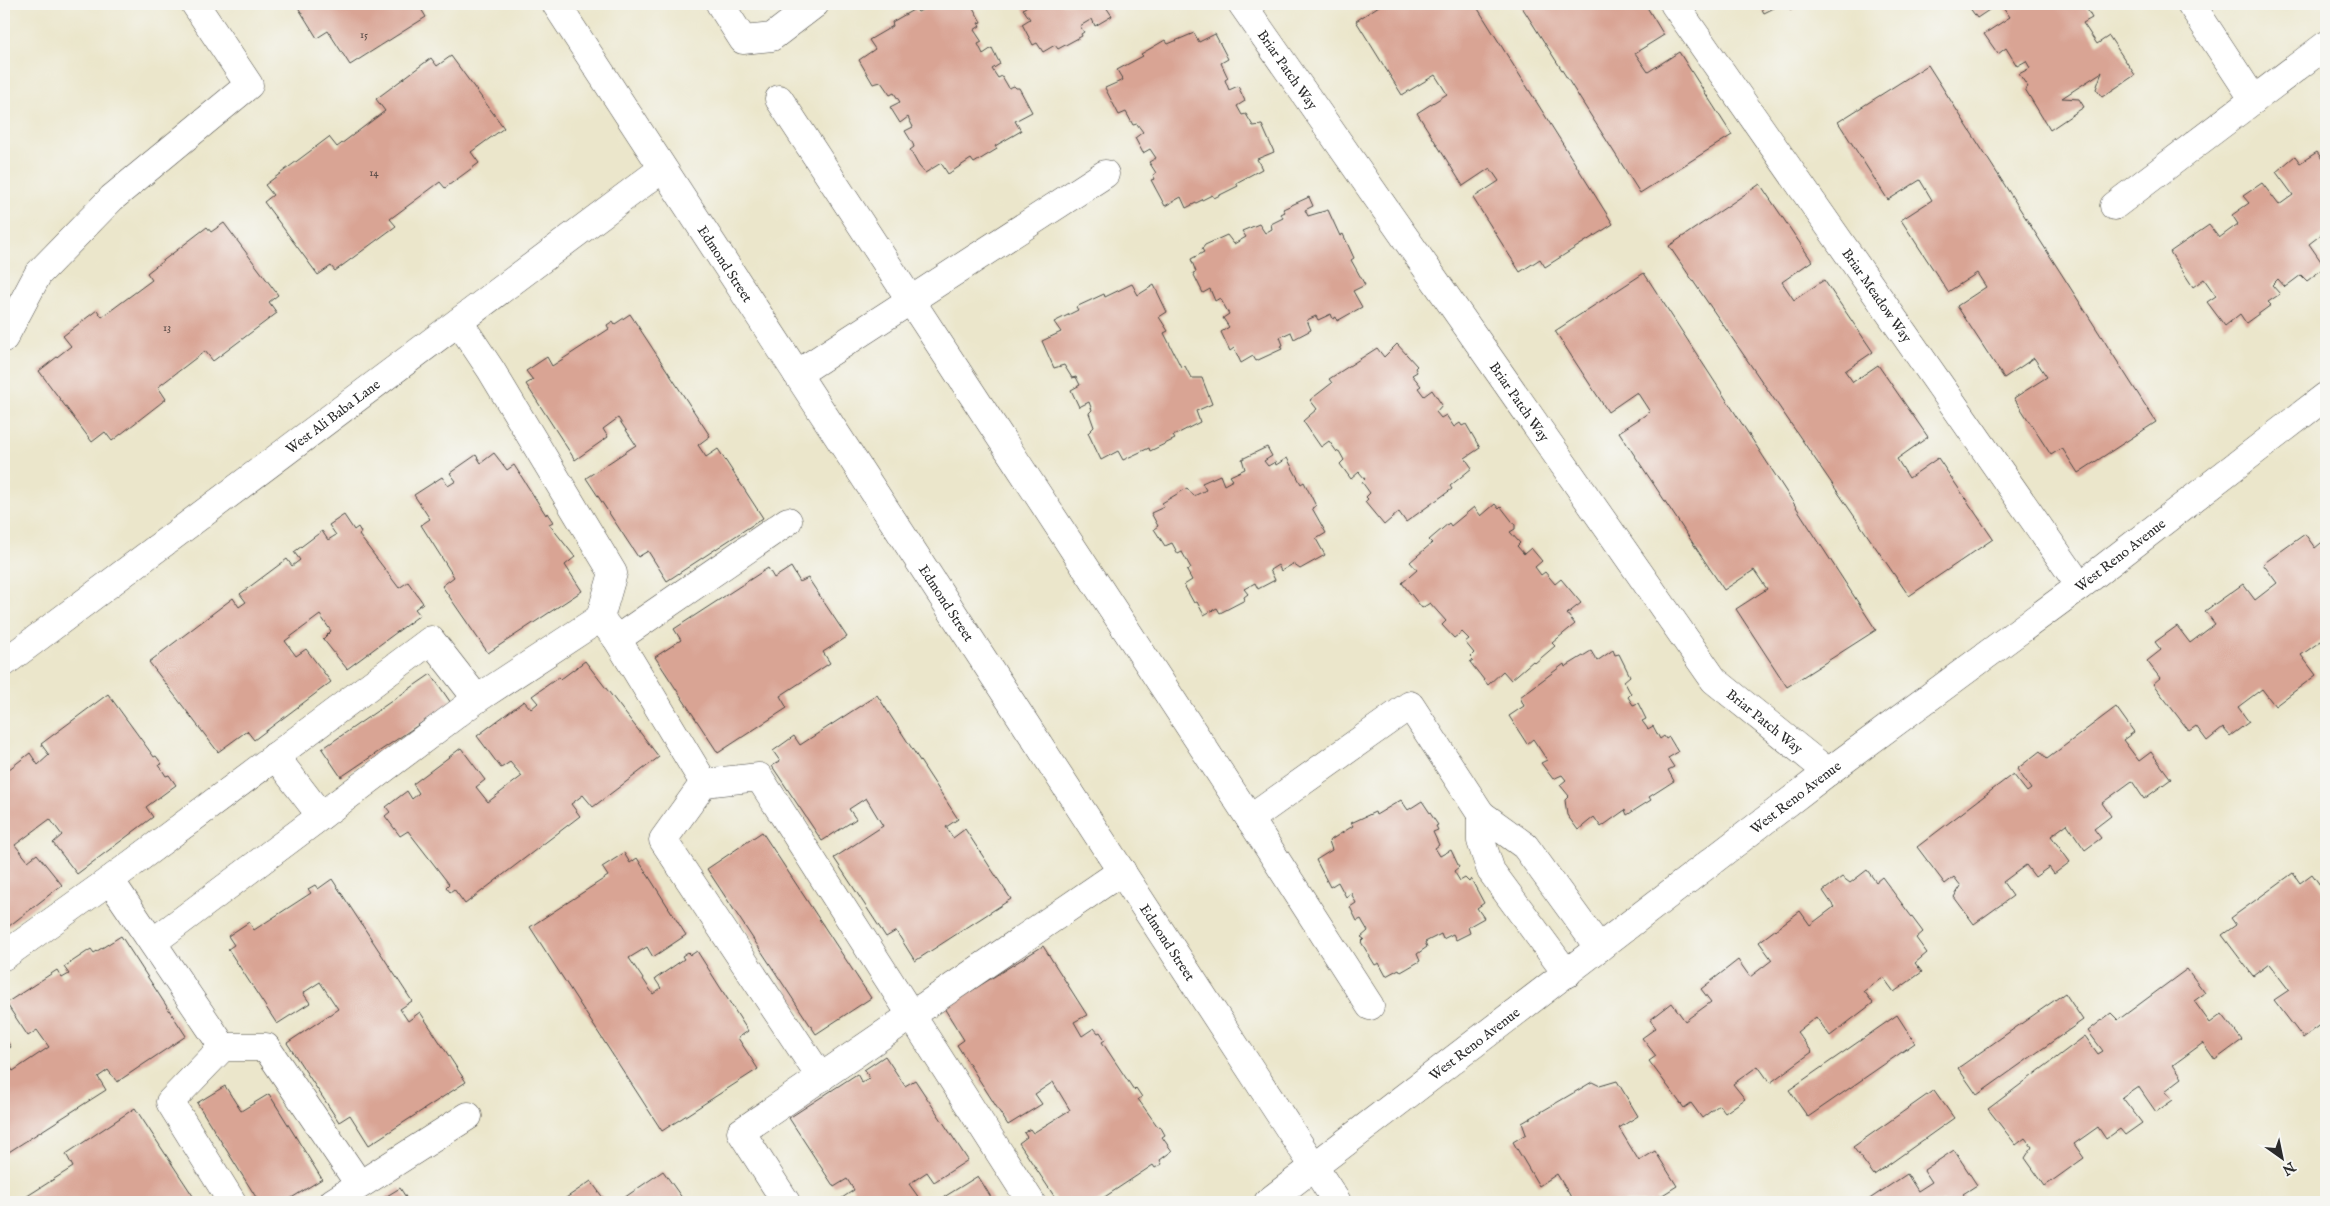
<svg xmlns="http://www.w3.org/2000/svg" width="2330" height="1206" viewBox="0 0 2330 1206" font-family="'IM FELL English',serif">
  <rect width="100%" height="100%" fill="#f6f6f2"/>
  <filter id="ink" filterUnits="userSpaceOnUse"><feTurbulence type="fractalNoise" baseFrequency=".02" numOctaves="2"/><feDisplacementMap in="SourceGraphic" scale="10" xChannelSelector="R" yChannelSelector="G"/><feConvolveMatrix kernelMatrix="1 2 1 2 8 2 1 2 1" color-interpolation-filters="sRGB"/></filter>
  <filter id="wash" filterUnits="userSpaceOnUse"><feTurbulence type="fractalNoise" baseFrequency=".0096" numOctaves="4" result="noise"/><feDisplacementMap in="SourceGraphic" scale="20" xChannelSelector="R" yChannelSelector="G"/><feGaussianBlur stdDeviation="1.12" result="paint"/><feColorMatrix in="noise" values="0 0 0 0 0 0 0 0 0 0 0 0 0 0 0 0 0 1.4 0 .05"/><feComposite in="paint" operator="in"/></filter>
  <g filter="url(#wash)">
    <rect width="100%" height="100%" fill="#ebe6cb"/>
    <g id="blocks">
      <g fill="#d9a494">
        <polygon points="296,4 418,4 426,17 350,65 328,31 317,38"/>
        <polygon points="933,4 947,4 949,7 955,4 971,4 981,22 978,23 980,26 974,30 982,42 978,44 983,54 992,48 1000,64 992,69 998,78 1002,76 1009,88 1014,86 1016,88 1019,88 1032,112 1015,121 1021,131 995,146 997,149 974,163 971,159 948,174 941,163 925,173 919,166 910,150 914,147 913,144 905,131 913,127 908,117 900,123 890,107 900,102 894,93 890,95 881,82 873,84 859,60 875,49 869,40 893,26 892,22 915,9 918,12"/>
        <polygon points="1026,4 1112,4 1106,7 1112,16 1095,26 1092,19 1080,26 1084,32 1081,34 1082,36 1058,49 1055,45 1043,52 1037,43 1033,45 1022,24 1030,19 1023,9 1027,6"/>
        <polygon points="1382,4 1475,4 1613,224 1545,267 1540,259 1520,272 1473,198 1499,181 1490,168 1463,186 1417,113 1447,94 1435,75 1402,95 1356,21"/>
        <polygon points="1520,4 1645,4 1664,35 1635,53 1648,72 1679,52 1732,135 1640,193"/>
        <polygon points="1759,4 1782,4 1764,13"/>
        <polygon points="1787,4 1802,4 1791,10"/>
        <polygon points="1967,4 1998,4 1977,18"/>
        <polygon points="2001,4 2084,4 2092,18 2083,23 2097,44 2109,36 2135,75 2102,97 2096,89 2102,72 2062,98 2079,99 2084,107 2050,130 2025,89 2028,87 2019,74 2030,68 2026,61 2017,66 2006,48 1998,54 1984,34 2010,17"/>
        <polygon points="1194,33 1199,42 1215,34 1228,59 1221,63 1228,78 1225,80 1229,90 1238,86 1245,101 1237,106 1242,115 1246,114 1253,126 1262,125 1274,152 1257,159 1262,169 1236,183 1238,186 1214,198 1212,195 1186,208 1181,197 1165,206 1151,180 1155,179 1153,175 1156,173 1149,162 1156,158 1150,149 1143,153 1135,138 1143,132 1137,124 1133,125 1126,112 1119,115 1105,88 1123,80 1117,70 1143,56 1141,54 1165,40 1168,44"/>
        <polygon points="451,56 504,128 471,152 479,163 445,188 440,182 390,219 396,226 335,271 331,266 318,275 264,202 273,195 265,185 329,137 337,147 385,111 376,99 431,58 437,66"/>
        <polygon points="1928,65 2156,422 2078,473 2062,448 2051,455 2014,398 2047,377 2034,358 2004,378 1957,306 1986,287 1977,273 1948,292 1901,220 1932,200 1920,180 1888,200 1838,122"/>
        <polygon points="2317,152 2322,159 2326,156 2326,239 2322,234 2309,244 2325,267 2307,281 2301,275 2285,287 2278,279 2272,285 2280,294 2268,302 2271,305 2246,323 2240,314 2225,326 2207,302 2216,296 2204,279 2193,287 2170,252 2209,225 2219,238 2238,224 2232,215 2249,203 2243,196 2262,183 2279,205 2293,195 2276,172 2295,156 2300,163"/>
        <polygon points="1760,184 1812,261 1782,282 1794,300 1824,280 1873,352 1845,371 1853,382 1878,365 1928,437 1897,459 1909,478 1938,458 1993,539 1909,596 1669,246"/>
        <polygon points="1309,197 1313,206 1305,210 1308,216 1328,210 1340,236 1343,234 1354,258 1351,260 1365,285 1353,291 1362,307 1337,321 1336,317 1333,319 1331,314 1318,320 1316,316 1307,320 1311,330 1294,339 1291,332 1280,337 1283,345 1280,346 1282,349 1256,361 1253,356 1241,363 1234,348 1230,351 1221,332 1229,327 1223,318 1229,314 1220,298 1215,301 1210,289 1203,293 1193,273 1196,272 1191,259 1204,252 1202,249 1205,245 1227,235 1234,244 1246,237 1242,231 1259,224 1265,233 1272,229 1271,224 1283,218 1281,214 1285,212 1283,209"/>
        <polygon points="224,223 278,295 269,302 277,313 213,361 205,351 158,387 166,399 112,441 105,432 92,442 39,371 71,346 63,336 97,310 102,317 152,280 147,273 207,227 211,232"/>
        <polygon points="1644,273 1876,630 1787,687 1736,609 1767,589 1754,570 1724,590 1619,432 1650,412 1637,392 1608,412 1555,331"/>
        <polygon points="1132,284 1138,295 1154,285 1167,312 1159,317 1168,331 1164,333 1181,367 1185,366 1191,378 1202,378 1212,404 1196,411 1200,422 1173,436 1175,439 1150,451 1149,448 1123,460 1118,451 1101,460 1088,433 1094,427 1089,413 1092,410 1089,402 1079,407 1071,390 1080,385 1076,377 1072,378 1064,365 1054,368 1042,341 1061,332 1054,322 1078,310 1076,307 1104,294 1105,297"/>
        <polygon points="630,314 710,436 698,445 706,457 718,449 763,518 667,581 648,551 638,557 586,478 636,445 618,418 603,429 608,437 575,460 526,384 533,380 526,371 547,357 552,366 609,329 607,325 613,321 615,324"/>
        <polygon points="1397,344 1417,366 1415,368 1417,372 1412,375 1421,386 1418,388 1424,396 1432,390 1442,405 1436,412 1441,418 1446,415 1454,427 1460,423 1462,426 1466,424 1480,448 1465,458 1472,468 1450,486 1452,489 1406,522 1399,512 1384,525 1365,502 1368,499 1366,497 1370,493 1362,482 1365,479 1359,472 1351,479 1340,464 1344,460 1339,451 1337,452 1329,441 1321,447 1303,421 1317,409 1310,400 1332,383 1329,379 1377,348 1384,357"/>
        <polygon points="1267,447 1272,456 1264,461 1268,466 1275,462 1276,465 1287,458 1301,484 1304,482 1316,506 1312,508 1326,533 1316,539 1325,555 1300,569 1293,564 1281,571 1278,565 1270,570 1275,580 1258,589 1255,583 1244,589 1248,594 1244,597 1245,600 1220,613 1217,608 1204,615 1197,602 1194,603 1184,585 1192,580 1187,571 1191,568 1182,552 1178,554 1172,543 1165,546 1154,529 1158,526 1151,513 1164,507 1162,503 1187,488 1194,496 1206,490 1202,483 1220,475 1224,485 1233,480 1230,476 1245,469 1242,459"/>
        <polygon points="494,453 507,470 514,465 546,515 547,513 553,522 549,524 575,557 565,565 582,591 488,653 442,586 454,577 421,525 430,519 414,495 442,477 448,486 456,481 450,473 476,455 481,463"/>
        <polygon points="1495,504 1499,509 1501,507 1515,525 1515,529 1510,532 1520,543 1517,546 1524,554 1531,548 1542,561 1535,567 1541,575 1545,572 1555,584 1561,579 1581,603 1567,614 1575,624 1552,643 1555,646 1535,663 1533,661 1511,680 1503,671 1488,685 1470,662 1473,660 1470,657 1474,653 1465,642 1469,639 1462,632 1454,638 1442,625 1446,621 1430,603 1422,608 1402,583 1417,570 1410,562 1432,543 1429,540 1449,523 1451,526 1474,507 1481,516"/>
        <polygon points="344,515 354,530 358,527 361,532 359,535 399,588 408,582 423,603 415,609 420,615 347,669 323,639 331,631 320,615 285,641 296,656 306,649 331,682 254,740 247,731 218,752 149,662 233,598 239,607 246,602 240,594 287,559 292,566 300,560 294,552 322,531 328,540 336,535 329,525"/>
        <polygon points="2305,534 2315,548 2326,539 2326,648 2321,641 2301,655 2316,675 2275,706 2262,689 2238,707 2249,722 2230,736 2223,728 2207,741 2196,726 2189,731 2153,684 2160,678 2147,661 2161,650 2155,642 2177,626 2190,643 2215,624 2205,611 2243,584 2255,600 2277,583 2263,564"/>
        <polygon points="791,567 800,582 808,578 847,637 823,652 830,663 780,696 787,708 718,753 655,657 681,640 674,629 768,568 774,578"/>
        <polygon points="1613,650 1615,655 1619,654 1630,676 1624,681 1631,694 1628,697 1633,705 1638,703 1646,719 1642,721 1648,729 1653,726 1660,739 1664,736 1666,739 1669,737 1678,752 1668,758 1674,767 1668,770 1674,781 1649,797 1651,800 1627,815 1625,810 1601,827 1594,817 1578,830 1567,815 1565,800 1569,796 1560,785 1566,780 1562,775 1553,779 1541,763 1547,760 1533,739 1527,744 1509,716 1524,706 1520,697 1564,664 1565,667 1591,651 1597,661"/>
        <polygon points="585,661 659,757 593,807 583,795 571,804 580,816 465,904 454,889 450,892 446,887 449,884 408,831 400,836 385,816 390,812 386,807 407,791 412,799 419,793 413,784 461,748 485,780 476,787 488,802 522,776 510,762 501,768 477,736 524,701 531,709 538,703 532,696 559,677 561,679"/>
        <polygon points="431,674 451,703 341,777 322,749"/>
        <polygon points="108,694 154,757 156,756 162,764 159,765 166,776 169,775 176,785 146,807 153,817 77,874 53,843 62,835 50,819 15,845 28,861 37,854 62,885 4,930 4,773 30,753 38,765 49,755 41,744"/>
        <polygon points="877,695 958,819 946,827 953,838 965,829 1011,899 915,961 896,931 886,937 834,858 883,826 866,798 849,809 856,819 822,841 772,766 780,761 773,751 794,736 800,745"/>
        <polygon points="2116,707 2134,732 2123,740 2139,761 2151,752 2171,779 2144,799 2132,781 2102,803 2111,816 2094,829 2101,838 2085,850 2067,824 2051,836 2070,862 2054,874 2049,867 2035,877 2026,865 2003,882 2013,896 1974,924 1954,897 1961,886 1954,877 1945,884 1917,847 2013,774 2027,792 2031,789 2017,769 2040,751 2047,759"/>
        <polygon points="1401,800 1408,810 1422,801 1438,825 1436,826 1438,830 1433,832 1439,845 1435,848 1440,856 1451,850 1459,867 1454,871 1460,881 1465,878 1469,882 1471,879 1484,903 1477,908 1484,918 1468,927 1470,933 1456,940 1453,934 1443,939 1441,934 1425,942 1427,947 1417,954 1420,961 1401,972 1399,969 1386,976 1379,963 1375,965 1361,942 1364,939 1361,937 1368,931 1361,919 1357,921 1350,907 1356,903 1351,893 1346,897 1338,882 1330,887 1316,860 1332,850 1329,841 1353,826 1351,823 1375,812 1376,815"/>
        <polygon points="762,832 871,998 816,1034 707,869"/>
        <polygon points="624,853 630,863 637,858 686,935 653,957 647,947 629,958 653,994 661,988 655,979 684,959 682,956 688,952 691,955 697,951 748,1031 738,1038 758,1069 662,1131 530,927 608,876 602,867"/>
        <polygon points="1867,870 1876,882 1882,877 1923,932 1916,938 1927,953 1915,963 1922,972 1894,992 1883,977 1864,991 1873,1003 1830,1036 1816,1017 1797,1032 1812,1052 1770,1083 1758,1066 1733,1084 1745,1099 1725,1113 1719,1105 1702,1118 1691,1103 1684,1108 1649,1061 1656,1056 1642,1038 1656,1028 1650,1020 1672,1003 1685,1021 1711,1002 1701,989 1738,960 1750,977 1772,960 1759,942 1800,911 1810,925 1834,907 1823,891 1842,877 1850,883"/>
        <polygon points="2293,873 2300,883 2312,874 2325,892 2326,890 2326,1030 2322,1024 2303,1038 2274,1000 2289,990 2269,964 2253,976 2222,935 2236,925 2231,918"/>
        <polygon points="332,879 412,1001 400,1009 408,1021 420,1012 466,1082 369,1145 350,1115 339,1122 287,1043 338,1009 320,982 303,993 310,1003 277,1024 228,949 234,945 228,936 249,922 254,930 311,893 308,889 315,885 318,889"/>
        <polygon points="121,936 186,1036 117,1082 108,1070 98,1077 106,1090 4,1155 4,1058 13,1071 49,1047 37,1030 28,1036 6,1003 57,970 62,978 69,974 64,967 91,949 94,953"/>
        <polygon points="1043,946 1087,1015 1074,1022 1082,1036 1094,1028 1098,1033 1100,1032 1105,1040 1102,1042 1134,1090 1136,1088 1142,1097 1138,1099 1158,1127 1160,1126 1165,1135 1162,1137 1172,1151 1160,1160 1162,1164 1155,1168 1153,1165 1097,1202 1058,1202 1019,1143 1027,1137 1024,1133 1030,1129 1033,1133 1070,1110 1053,1082 1035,1094 1042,1104 1008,1125 957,1045 964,1040 944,1008"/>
        <polygon points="2187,969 2205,993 2194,1001 2210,1023 2222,1014 2242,1040 2215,1060 2203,1043 2173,1065 2182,1078 2165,1091 2173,1100 2156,1112 2138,1086 2122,1097 2142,1123 2125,1135 2120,1129 2106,1139 2098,1127 2074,1144 2084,1158 2045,1186 2025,1158 2032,1147 2025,1138 2016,1145 1988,1109 2085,1036 2098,1054 2103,1051 2088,1031 2111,1013 2118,1020"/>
        <polygon points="2065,993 2083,1020 1977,1095 1958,1068"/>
        <polygon points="1897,1015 1915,1043 1808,1117 1789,1090"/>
        <polygon points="4,1037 11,1047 4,1051"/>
        <polygon points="885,1056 905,1086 915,1080 968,1160 934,1182 927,1172 909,1184 922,1202 845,1202 842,1198 854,1190 847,1179 834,1187 789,1118 857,1074 862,1083 870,1078 864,1070"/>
        <polygon points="1617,1081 1638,1116 1619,1128 1639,1161 1655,1151 1677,1186 1656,1199 1658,1202 1562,1202 1571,1197 1557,1174 1539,1186 1513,1142 1526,1134 1522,1123 1592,1082 1600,1086"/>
        <polygon points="225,1086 241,1111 269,1094 322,1179 285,1202 259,1202 197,1103"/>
        <polygon points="1934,1090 1954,1118 1874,1175 1853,1147"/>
        <polygon points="135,1108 197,1202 22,1202 21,1200 73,1167 66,1154"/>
        <polygon points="1954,1150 1977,1185 1963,1194 1968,1202 1869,1202 1868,1200 1907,1174 1918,1191 1932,1182 1924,1170"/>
        <polygon points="663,1171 685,1202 618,1202"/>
        <polygon points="978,1176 994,1202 936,1202"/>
        <polygon points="591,1181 606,1202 560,1202"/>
        <polygon points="400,1188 409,1202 377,1202"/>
      </g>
    </g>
  </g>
  <g filter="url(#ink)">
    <use href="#blocks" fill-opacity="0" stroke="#484743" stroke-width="1"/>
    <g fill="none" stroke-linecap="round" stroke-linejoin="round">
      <g stroke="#484743" stroke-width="29">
        <g id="minor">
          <path id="s1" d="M556 4 1337 1202"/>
          <polyline points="720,4 743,40 772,37 815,4"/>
          <path id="s2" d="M1242 4 1714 680 1828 772"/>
          <path id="s3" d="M1674 4 2080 586"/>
          <polyline points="2191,4 2254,100"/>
          <polyline points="779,99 1250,819"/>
          <polyline points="2114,206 2326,45"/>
          <polyline points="459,322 491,370 613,573 600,618"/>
          <polyline points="4,338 38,274 112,198 249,85 195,4"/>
          <polyline points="797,374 1105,174"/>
          <polyline points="617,639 704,783"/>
          <path id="s4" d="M4 663 662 169"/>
          <polyline points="275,756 321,816"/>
          <polyline points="110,880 431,640 477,699 600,618 617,639 788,521"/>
          <polyline points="153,942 477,699"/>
          <polyline points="4,956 110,880 223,1047"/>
          <polyline points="1567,974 1491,871 1481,841 1481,814 1525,846 1599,948"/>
          <polyline points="1370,1006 1250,819 1410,705 1481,814"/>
          <polyline points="821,1078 663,840 704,783 759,777 1031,1202"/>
          <polyline points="232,1202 170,1102 223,1047 266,1047 359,1184"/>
          <polyline points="333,1202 468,1116"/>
          <polyline points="786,1202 741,1132 1122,871"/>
          <path id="s5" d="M1268 1202 1828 772 2080 586 2326 396"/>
        </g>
      </g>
      <use href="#minor" stroke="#fff" stroke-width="28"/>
    </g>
  </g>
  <g text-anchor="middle" stroke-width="4.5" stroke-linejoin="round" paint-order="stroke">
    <g font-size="11" fill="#564945">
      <text x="364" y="38">15</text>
      <text x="374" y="176">14</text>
      <text x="167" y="331">13</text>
    </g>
    <g font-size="14" fill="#2b2b2b" stroke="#f6f6f2">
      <text dy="5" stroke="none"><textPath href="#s2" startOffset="80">Briar Patch Way</textPath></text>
      <text dy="5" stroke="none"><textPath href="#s1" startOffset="310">Edmond Street</textPath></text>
      <text dy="5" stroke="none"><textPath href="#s3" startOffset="355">Briar Meadow Way</textPath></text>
      <text dy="5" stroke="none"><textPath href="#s2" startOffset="485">Briar Patch Way</textPath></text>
      <text dy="5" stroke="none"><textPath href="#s4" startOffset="411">West Ali Baba Lane</textPath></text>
      <text dy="5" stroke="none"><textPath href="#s5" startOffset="1070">West Reno Avenue</textPath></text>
      <text dy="5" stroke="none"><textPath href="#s1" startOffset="715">Edmond Street</textPath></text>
      <text dy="5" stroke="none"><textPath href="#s2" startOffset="890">Briar Patch Way</textPath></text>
      <text dy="5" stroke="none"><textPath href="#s5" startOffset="665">West Reno Avenue</textPath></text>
      <text dy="5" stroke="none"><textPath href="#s1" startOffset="1120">Edmond Street</textPath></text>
      <text dy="5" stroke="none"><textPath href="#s5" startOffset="260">West Reno Avenue</textPath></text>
    </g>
  </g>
  <rect width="2330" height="1206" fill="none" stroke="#f6f6f2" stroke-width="20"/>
  <g transform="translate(2282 1158) rotate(147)" stroke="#f6f6f2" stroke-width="4" paint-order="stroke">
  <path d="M0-4L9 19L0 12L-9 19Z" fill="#2b2b2b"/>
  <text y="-8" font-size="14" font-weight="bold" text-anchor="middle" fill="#2b2b2b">N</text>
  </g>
</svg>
